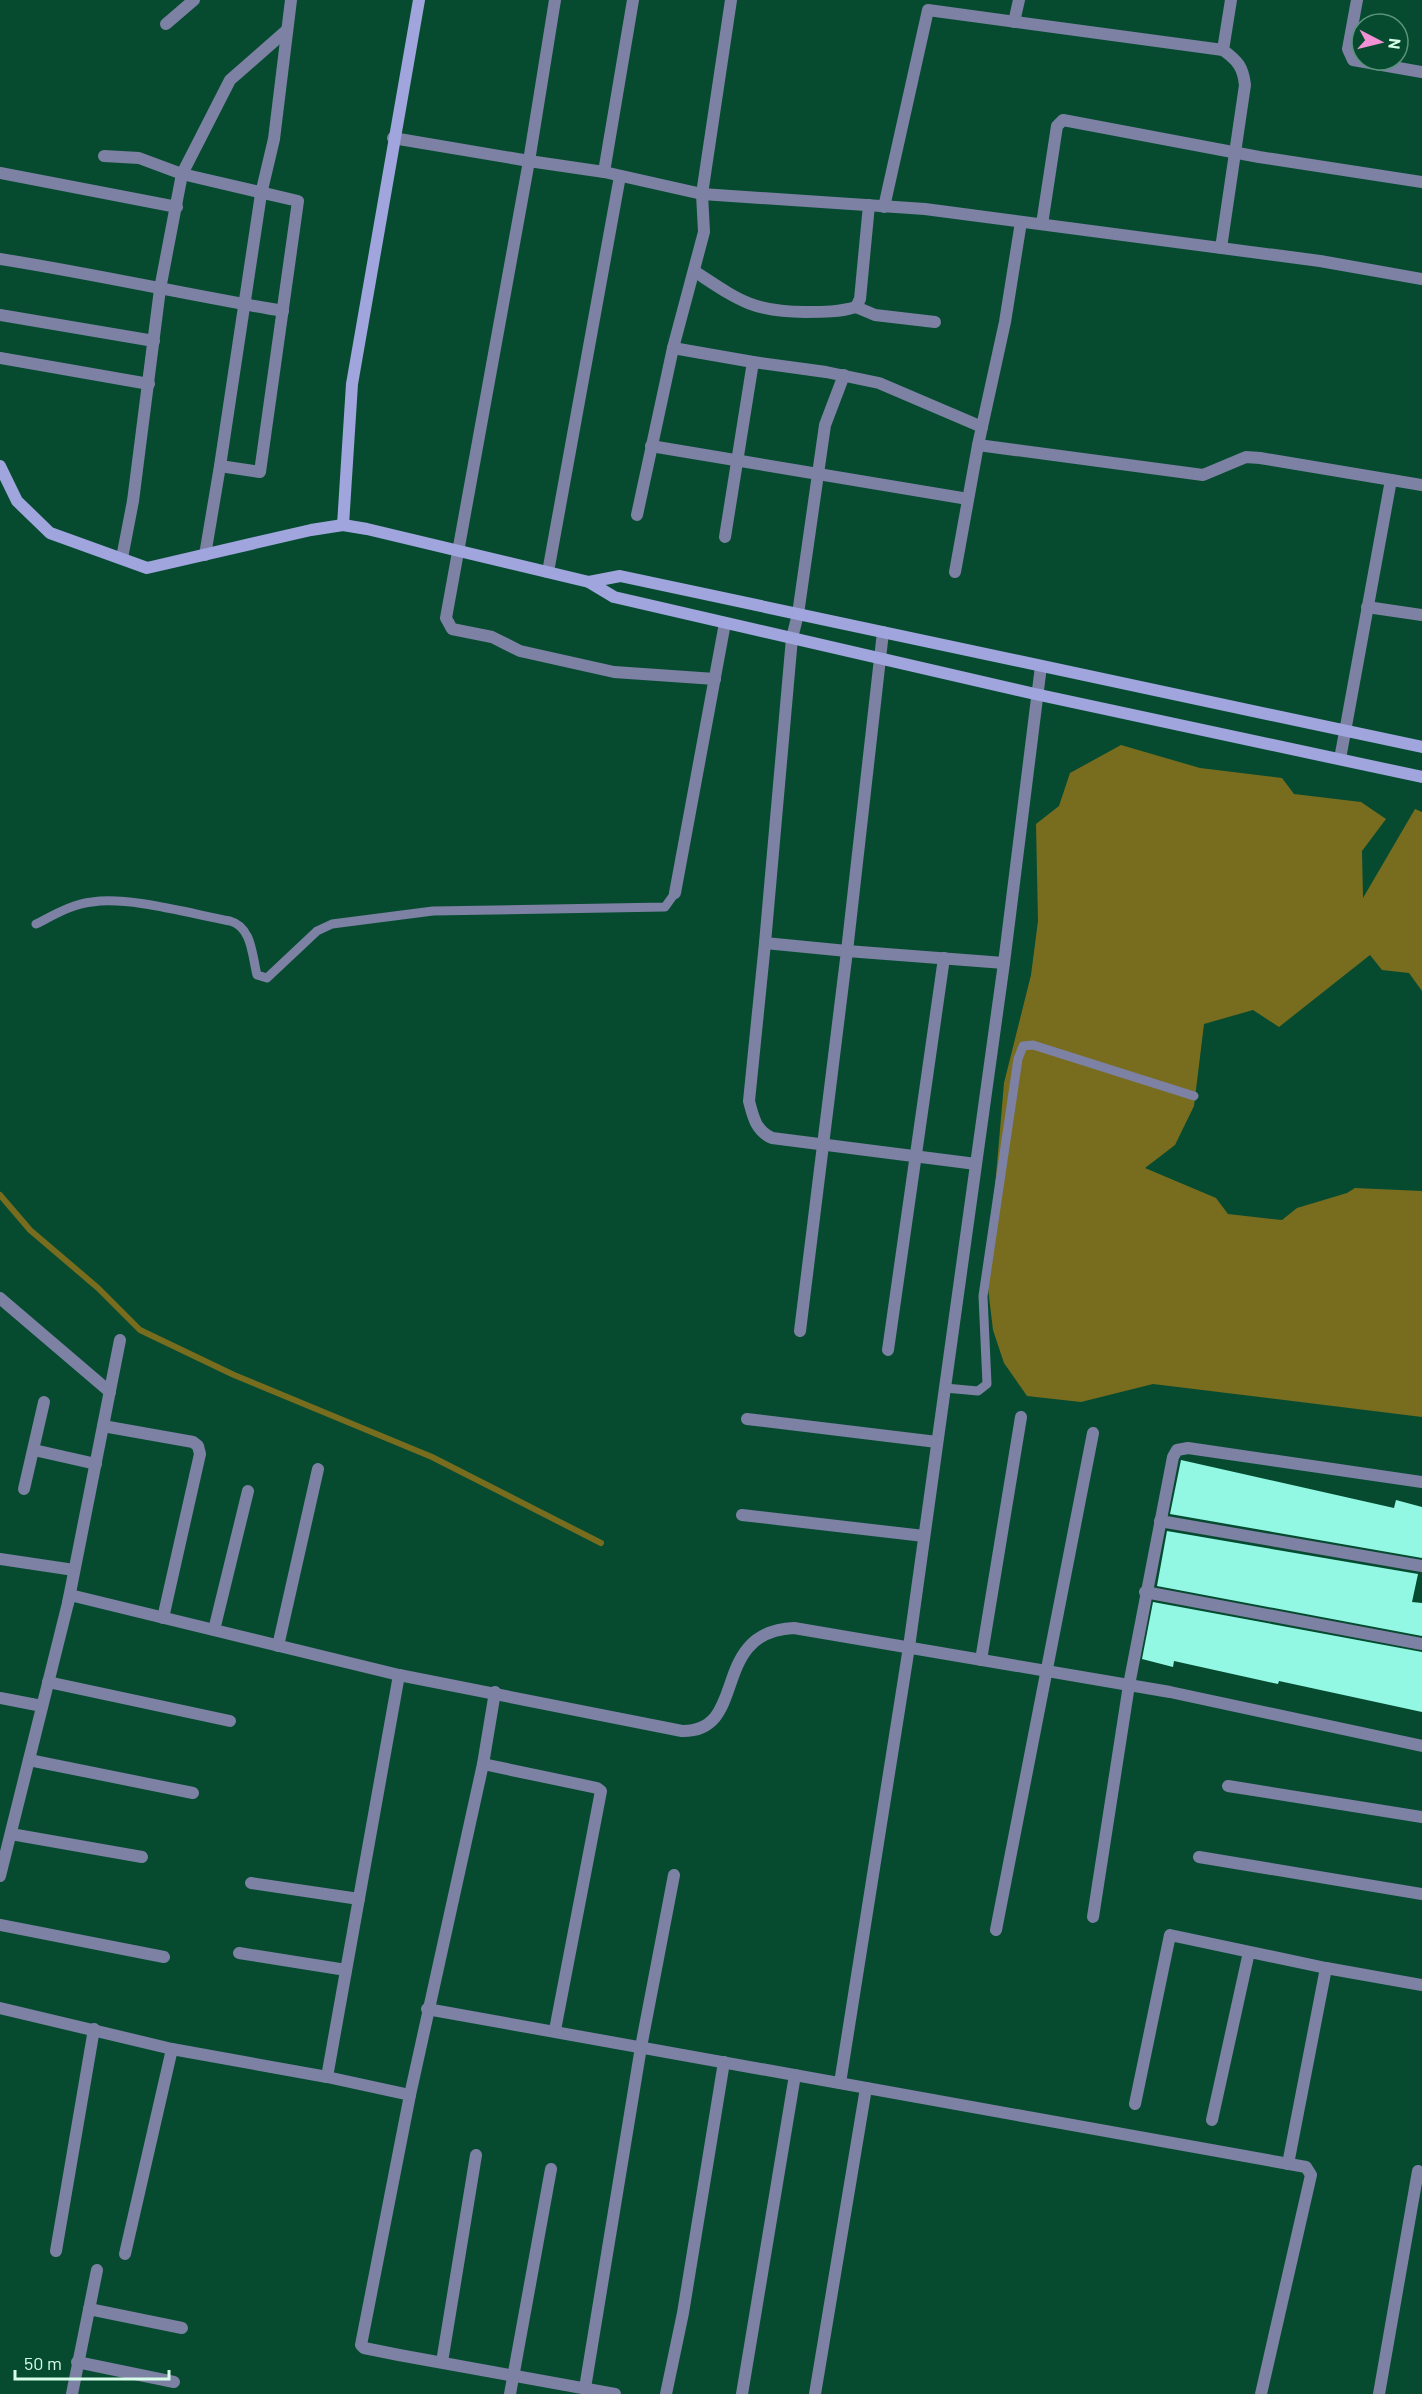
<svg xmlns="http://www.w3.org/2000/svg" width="1422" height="2394" viewBox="0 0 1422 2394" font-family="Barlow,sans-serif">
  <rect width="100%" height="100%" fill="#064b30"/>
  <polygon fill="#786c1f" points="1121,745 1200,768 1282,778 1294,794 1361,802 1386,819 1362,851 1363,898 1415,809 1422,812 1422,991 1409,973 1382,970 1370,955 1279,1027 1253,1010 1204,1024 1194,1106 1175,1145 1145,1168 1216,1198 1228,1214 1282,1220 1297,1208 1347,1193 1355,1188 1422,1191 1422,1417 1153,1384 1081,1402 1027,1396 1004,1363 993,1330 987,1280 1004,1083 1031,975 1038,921 1036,824 1059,806 1070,773"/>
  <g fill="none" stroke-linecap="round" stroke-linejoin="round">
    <polyline stroke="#786c1f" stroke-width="6" points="0,1195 30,1230 98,1288 140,1330 234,1375 432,1457 601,1543"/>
  </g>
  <g fill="#92f7e3">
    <polygon points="1181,1460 1394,1508 1396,1500 1422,1507 1422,1558 1170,1514"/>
    <polygon points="1167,1531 1418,1574 1412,1602 1422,1603 1422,1636 1157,1586"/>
    <polygon points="1153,1602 1422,1652 1422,1712 1279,1681 1278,1684 1174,1661 1173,1667 1142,1659"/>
  </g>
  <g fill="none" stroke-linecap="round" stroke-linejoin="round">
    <g stroke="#7d81a4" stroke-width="9">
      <path d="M36 924C54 915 72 904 92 902 129 896 192 914 230 921 252 927 252 955 257 975L267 978 317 931 332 924 433 911 665 907 675 893"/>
      <polyline points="945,1388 978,1391 987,1384 983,1296 1018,1059 1023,1046 1033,1045 1194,1096"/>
    </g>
    <g stroke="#7d81a4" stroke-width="12">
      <polyline points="1357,0 1348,49 1353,60 1422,72"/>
      <polyline points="1014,22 1019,0"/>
      <polyline points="166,24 194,0"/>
      <polyline points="393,138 529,161 555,0"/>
      <polyline points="104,156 139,158 182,174 298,201 260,472 220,466 261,194 274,139 291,0"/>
      <polyline points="604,172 633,0"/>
      <polyline points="0,173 177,207"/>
      <polyline points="884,207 928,10 1223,50 1231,0"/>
      <polyline points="1042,224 1057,126 1063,120 1259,157 1422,182"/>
      <path d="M1221 248 1245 85C1243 67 1238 61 1223 50"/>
      <path d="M0 259C95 274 188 295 283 311"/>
      <path d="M694 271C737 299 752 312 805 312 823 312 840 312 856 307L860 299 869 205"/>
      <polyline points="856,307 875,315 935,322"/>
      <polyline points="0,315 154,341"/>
      <polyline points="673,348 704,232 702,194 731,0"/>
      <polyline points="0,358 149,384"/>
      <polyline points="844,375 825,425 798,614 792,638 765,943 847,951 883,632"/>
      <polyline points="978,445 1203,475 1246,457 1260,458 1422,485"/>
      <polyline points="651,446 968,499"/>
      <polyline points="637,515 673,348 753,362 826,372 879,383 982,427"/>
      <polyline points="725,537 753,362"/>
      <polyline points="205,555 220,466"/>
      <polyline points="122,558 133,501 160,289 182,174 230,80 287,30"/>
      <polyline points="548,572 620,176"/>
      <polyline points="955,572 978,445 1005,322 1021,222"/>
      <polyline points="1367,607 1422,615"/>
      <polyline points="715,679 614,672 520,651 492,637 452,629 446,618 529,161 604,172 702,194 925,209 1320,261 1422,279"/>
      <polyline points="1340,759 1391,480"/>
      <polyline points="675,893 725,623"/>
      <path d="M765 943 749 1101C753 1117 756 1131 772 1138L976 1164"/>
      <polyline points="0,1298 110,1392"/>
      <polyline points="800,1331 847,951 1004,963"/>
      <polyline points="888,1350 944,958"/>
      <polyline points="747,1419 937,1442"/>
      <polyline points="103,1426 193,1442 198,1446 200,1454 163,1618"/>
      <polyline points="34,1450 96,1464"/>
      <polyline points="24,1489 44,1402"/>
      <polyline points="742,1515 924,1536"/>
      <polyline points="1160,1521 1422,1566"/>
      <polyline points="0,1559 74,1570"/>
      <polyline points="1145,1592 1422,1644"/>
      <polyline points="68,1603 120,1340"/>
      <polyline points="214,1630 248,1491"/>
      <polyline points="278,1646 318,1469"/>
      <polyline points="981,1660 1021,1417"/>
      <polyline points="48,1682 230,1721"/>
      <polyline points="0,1698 42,1706"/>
      <polyline points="29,1760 193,1793"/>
      <polyline points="483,1764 597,1788 601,1791 555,2030"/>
      <polyline points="1228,1786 1422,1817"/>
      <polyline points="11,1834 142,1857"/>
      <polyline points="1199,1857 1422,1894"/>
      <path d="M0 1876 70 1595 399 1675 682 1731C750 1732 708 1632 794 1628L1170 1692 1422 1746"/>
      <polyline points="251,1883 359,1899"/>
      <polyline points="1093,1917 1129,1685 1173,1457 1177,1450 1188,1448 1422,1482"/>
      <polyline points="0,1925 164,1957"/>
      <polyline points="996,1930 1093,1433"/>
      <polyline points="239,1953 346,1970"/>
      <polyline points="0,2008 172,2049 327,2077 410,2095 361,2345 364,2348 399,2355 615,2394"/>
      <polyline points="427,2009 1306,2167 1311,2175 1261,2394"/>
      <polyline points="327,2077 399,1675"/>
      <polyline points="840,2083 909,1647 1004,963 1041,666"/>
      <polyline points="410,2095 483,1764 495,1692"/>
      <polyline points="1135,2104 1170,1935 1326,1968 1422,1985"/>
      <polyline points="1212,2120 1249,1952"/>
      <polyline points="1288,2164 1326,1968"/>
      <polyline points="56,2251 94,2029"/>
      <polyline points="125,2254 172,2049"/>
      <polyline points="89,2309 182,2328"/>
      <polyline points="77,2362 174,2382"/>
      <polyline points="442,2362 476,2155"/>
      <polyline points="585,2388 641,2047 674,1875"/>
      <polyline points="72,2394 97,2270"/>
      <polyline points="510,2394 551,2169"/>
      <polyline points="666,2394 683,2313 724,2062"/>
      <polyline points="742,2394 795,2075"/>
      <polyline points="815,2394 866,2088"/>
      <polyline points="1379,2394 1418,2171"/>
    </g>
    <g stroke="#a0a5dd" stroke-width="12">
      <polyline points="0,466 17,501 50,533 147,568 311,530 343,525 367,529 589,582 614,597 1035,694 1422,777"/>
      <polyline points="343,525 352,384 419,0"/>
      <polyline points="589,582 620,576 1422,747"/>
    </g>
  </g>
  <g transform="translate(1380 42) rotate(97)"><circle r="28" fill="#064b30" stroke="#5a937a" stroke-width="1.5"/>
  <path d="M0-4.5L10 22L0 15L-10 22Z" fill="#f491d4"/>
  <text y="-9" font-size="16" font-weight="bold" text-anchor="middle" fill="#d7fee8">N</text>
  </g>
  <path d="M15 2370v9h154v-9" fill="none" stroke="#d7fee8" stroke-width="3"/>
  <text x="24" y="2370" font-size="18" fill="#d7fee8" stroke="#064b30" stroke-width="4.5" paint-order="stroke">50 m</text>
</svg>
